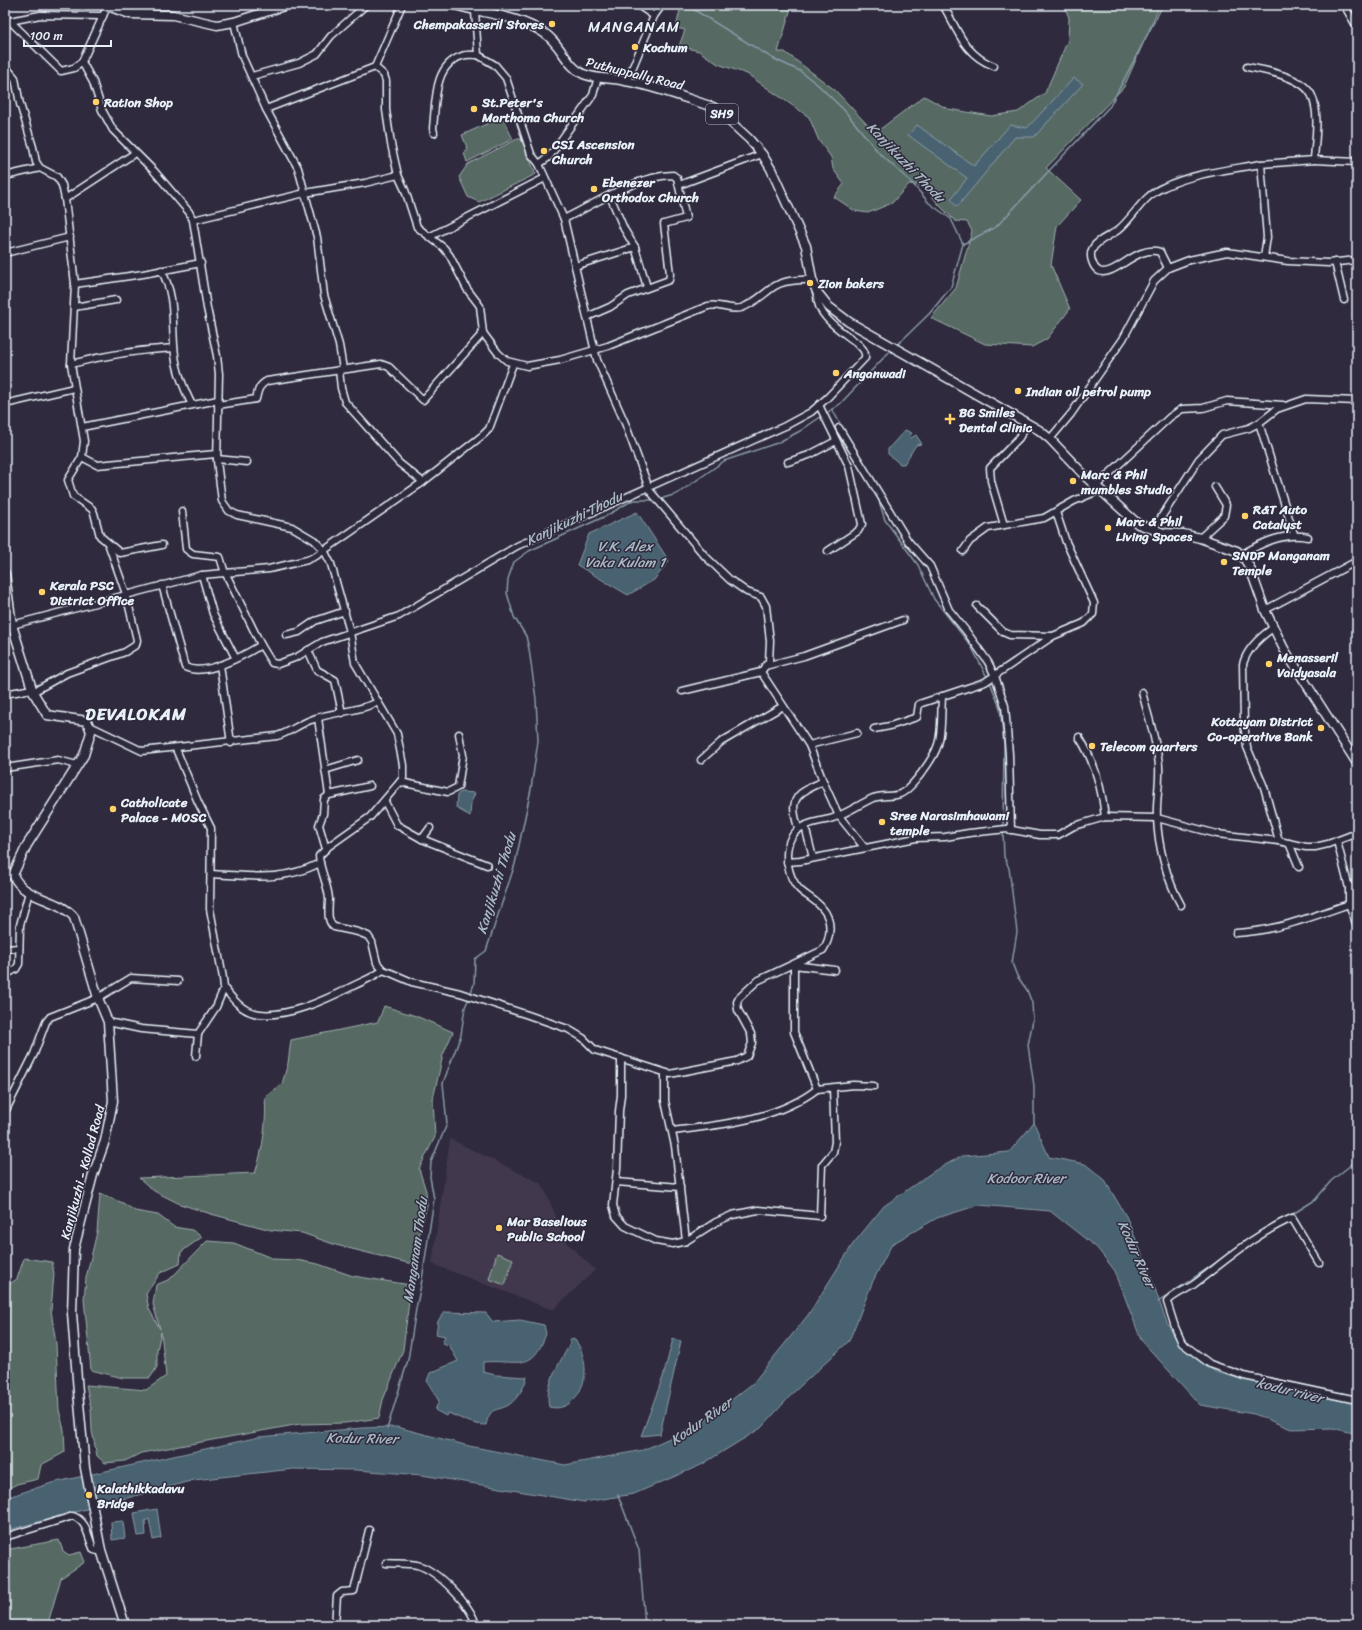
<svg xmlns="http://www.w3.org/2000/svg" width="1362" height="1630" viewBox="0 0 1362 1630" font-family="Sriracha,sans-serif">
  <rect width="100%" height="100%" fill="#2f2a3d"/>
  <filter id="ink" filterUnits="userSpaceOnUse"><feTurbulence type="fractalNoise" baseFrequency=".025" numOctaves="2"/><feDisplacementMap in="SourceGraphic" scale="8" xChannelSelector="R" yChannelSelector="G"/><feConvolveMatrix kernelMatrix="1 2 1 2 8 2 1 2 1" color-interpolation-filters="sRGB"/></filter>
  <g filter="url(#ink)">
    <polygon fill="#43394d" points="450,1139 542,1184 568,1244 595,1270 553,1310 432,1264"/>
    <g fill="#566a64" stroke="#9faeae">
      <polygon points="681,5 792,5 778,52 785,52 835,90 875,133 924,96 948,109 991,116 1018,112 1045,93 1068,40 1069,18 1064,5 1160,5 1124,87 1046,168 1081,200 1057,226 1051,265 1070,309 1047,339 1032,347 985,344 931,318 956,288 972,231 967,222 955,221 939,205 924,186 909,184 892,203 868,213 855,211 834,197 844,184 833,169 831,157 819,141 809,117 747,74 718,64 699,51 679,46 685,30 676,28"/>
      <polygon points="502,117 513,139 467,162 464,153 468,150 462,135"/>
      <polygon points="517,139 521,139 536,174 479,202 468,197 459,177 468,164"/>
      <path d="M384 1006 416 1016 453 1032 443 1055 433 1099 435 1137 419 1169 426 1191 427 1205 417 1242V1263H408L336 1245 302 1233 271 1230 211 1214 180 1204 154 1191 139 1178 255 1173C263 1151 267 1120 265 1097L282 1084 288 1063 291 1040 378 1022Z"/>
      <polygon points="100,1194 123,1203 135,1211 158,1215 174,1227 192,1230 202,1237 181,1252 180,1264 160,1273 146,1294 149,1309 160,1329 153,1304 156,1285 170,1279 207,1241 234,1243 274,1259 296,1260 318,1264 353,1276 411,1285 403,1350 383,1400 379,1418 345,1423 300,1424 141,1453 125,1461 105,1463 97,1456 92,1431 91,1408 86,1385 146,1390 166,1376 161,1332 157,1350 157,1367 150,1378 123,1378 91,1370 84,1299 86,1278 97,1232"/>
      <polygon points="497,1253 513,1259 505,1285 489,1279"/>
      <polygon points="24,1258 52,1262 54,1274 51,1310 56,1344 59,1410 64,1430 65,1452 41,1465 38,1479 17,1484 5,1490 5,1287 17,1279"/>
      <polygon points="59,1540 63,1551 69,1555 81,1552 85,1562 61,1578 48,1623 46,1625 5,1625 5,1550"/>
    </g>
    <g fill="#496271" stroke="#899ba7">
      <polygon points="1074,78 1083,84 1034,137 1015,137 957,207 951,199 967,178 908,135 917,125 974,166 1010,125 1027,128"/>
      <polygon points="905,430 912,433 909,437 911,438 916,435 922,444 916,445 904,464 900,464 888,454 888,449"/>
      <polygon points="637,512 669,561 654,580 628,595 577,565 589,534"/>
      <polygon points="461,792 475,793 471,803 470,816 456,808 457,795"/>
      <polygon points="1034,1123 1049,1157 1085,1164 1104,1179 1126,1216 1147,1266 1167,1323 1179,1344 1195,1358 1216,1372 1266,1385 1357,1404 1357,1434 1333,1428 1291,1429 1254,1414 1200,1405 1141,1340 1115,1271 1097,1248 1050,1211 979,1205 937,1218 892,1244 873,1281 849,1341 794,1392 761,1428 701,1465 634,1494 584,1502 422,1475 356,1470 293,1469 194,1480 5,1531 5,1498 52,1483 259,1437 362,1428 397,1427 469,1446 565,1465 643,1450 701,1424 753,1383 808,1315 853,1244 884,1206 934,1171 962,1156 1009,1152"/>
      <path d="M444 1312 486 1313 493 1322 520 1320 544 1325 546 1334C532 1374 517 1359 483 1362V1372L496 1375 527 1377C525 1386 518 1398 510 1404 497 1413 491 1404 486 1425 472 1425 461 1418 448 1413L446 1416 435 1410 439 1401 427 1381 430 1373 458 1361 449 1345 442 1343 445 1336 436 1334 438 1321Z"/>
      <path d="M570 1339 575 1340C581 1347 585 1360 585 1369 586 1388 571 1413 549 1407 544 1385 560 1362 570 1344Z"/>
      <polygon points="673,1339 681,1341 660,1434 641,1436 663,1377"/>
      <polygon points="157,1509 161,1538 153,1540 149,1519 145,1521 146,1535 138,1536 134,1513"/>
      <polygon points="123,1521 125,1538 112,1540 111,1522"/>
    </g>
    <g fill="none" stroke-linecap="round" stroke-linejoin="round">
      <g stroke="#899ba7" stroke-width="1.5">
        <polyline points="680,5 693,9 772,58 800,71 817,84 844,110 879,153 912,183 929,203 951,219 963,244 951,287 929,314 897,345"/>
        <polyline points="963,244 996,227 1110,106 1163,5"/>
        <polyline points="832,409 842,427"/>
        <polyline points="825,414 840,404 891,350"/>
        <polyline points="878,498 885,520 918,565 934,599 971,646 987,677"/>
        <polyline points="660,499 677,494 724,461 777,443 800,431 822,416"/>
        <polyline points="990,682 1000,708 1004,744 1003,828"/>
        <polyline points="1003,832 1004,857 1009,868 1017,932 1012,963 1017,976 1027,990 1032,1003 1033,1020 1028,1045 1034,1086 1034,1124"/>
        <polyline points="470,995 474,984 475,959 486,951 515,864 531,789 538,741 536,699 529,649 526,636 514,617 507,593 508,579 514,562 529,551 606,516 633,500 654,500"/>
        <polyline points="1288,1217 1315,1200 1331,1181 1357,1160"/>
        <polyline points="1158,1302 1236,1249"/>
        <polyline points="387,1429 408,1360 416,1309 422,1280 434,1199 430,1177 431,1162 447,1124 443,1083 461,1035 465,1007 469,998"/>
        <polyline points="618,1495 639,1550 645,1625"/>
      </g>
      <g stroke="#e8f1f8" stroke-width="9">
        <g id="minor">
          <path d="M402 5 375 67 384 75 386 81V110L391 144 398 175 405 190 417 227 444 248 450 256 467 289 480 306 483 333 498 353 507 361 527 366 560 360 608 346 708 306C719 303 730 311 741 308 754 304 764 293 775 286 786 279 800 281 812 279"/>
          <polyline points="638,5 654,16"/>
          <path d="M943 5C958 30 964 55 994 66"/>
          <polyline points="1344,5 1357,27"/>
          <path d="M107 7 82 62 93 82 102 110 113 130 154 171 189 212 193 220 207 308 217 356 219 374 217 461 222 501 229 511 237 515 292 527 314 540 324 550 331 564 350 632 355 663 397 734 403 765V778L400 782 370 817 329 846 319 856C320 871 328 884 329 899 329 908 326 921 334 927L358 932 368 936 372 942 377 963 383 970 391 973 412 982 460 993 528 1015 568 1029 583 1038 595 1050 670 1074 737 1061 747 1056 752 1043 751 1034 738 1010 737 1002 739 998 757 981 823 950C831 938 833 920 822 908 816 900 806 896 799 889 788 877 783 853 791 838 798 824 816 822 830 819 846 814 858 805 873 798 882 795 892 797 900 794 909 790 914 782 920 775 945 743 940 735 942 696"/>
          <path d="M475 11 478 55 495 65 506 78 531 154 539 164 564 219 597 360 625 423 650 491 705 556 730 580 747 592 761 597 766 606 770 641 769 661 761 672 809 745 823 781C817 785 811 786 806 790 789 799 794 813 798 828"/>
          <polyline points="10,21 61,71 74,68 82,62"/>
          <polyline points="5,22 40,15 103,16"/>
          <polyline points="234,22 242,56 266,109 298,168 317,237 324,295 339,345 343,369"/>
          <polyline points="5,66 15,78 20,104 33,147 36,162 40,168 57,177 62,185 65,199"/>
          <path d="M1247 67C1265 70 1304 77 1312 96 1320 115 1315 141 1314 160L1261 164 1267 237 1264 257"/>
          <polyline points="252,76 299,63 317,54 331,36 366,5"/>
          <polyline points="627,81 654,16 662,5"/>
          <polyline points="266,109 375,67"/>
          <path d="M434 133 433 128C436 103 433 65 462 56 467 54 473 55 478 55"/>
          <polyline points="135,153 65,199 75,284 71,364 84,441 82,457 68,480 73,496 92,509 94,513 100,536 120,553 162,545"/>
          <polyline points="1314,160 1357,162"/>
          <polyline points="539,164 549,157 593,95 598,77"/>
          <polyline points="5,176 40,168"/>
          <polyline points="679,185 762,154"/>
          <polyline points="610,196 624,229 635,247 647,287"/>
          <path d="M564 219C595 204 638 175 673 175L677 178 686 218 664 224 670 274 669 280 628 295 610 307 587 317"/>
          <polyline points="193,220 305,193 365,183 398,175"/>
          <polyline points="429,237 545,178"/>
          <polyline points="5,253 70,237"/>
          <polyline points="1335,262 1344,300"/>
          <polyline points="575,266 635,247"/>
          <path d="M1168 268 1160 252C1137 244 1114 278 1099 271 1093 268 1089 256 1092 250 1095 241 1110 236 1118 230 1135 216 1142 196 1164 187 1194 173 1228 170 1261 164"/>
          <path d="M161 270C177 297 171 326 175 355 177 373 184 389 192 405"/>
          <polyline points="75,284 143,274 201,263"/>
          <polyline points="74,307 116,300"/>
          <path d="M71 364C105 355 138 350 174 348"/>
          <polyline points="339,370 341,388 345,402 399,463 423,482"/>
          <polyline points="5,404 74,388"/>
          <path d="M218 405 256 399C258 390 259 385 267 381L381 364 389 367 423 400 483 333"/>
          <polyline points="819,405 849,466 862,524 858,531 828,551"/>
          <polyline points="1259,423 1294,534"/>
          <polyline points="82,427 218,400"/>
          <polyline points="839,428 908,541 930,566 949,610 966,631 988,662 995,676 1005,706 1009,754 1011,830"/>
          <polyline points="1050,439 1071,414 1123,339 1154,281 1168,268 1189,260 1227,252 1288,261 1328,263 1357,260"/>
          <polyline points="82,457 97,465 216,454"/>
          <polyline points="217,459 247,462"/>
          <polyline points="788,462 809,455 836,441"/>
          <polyline points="1096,486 1170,417 1182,409 1203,408 1227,401 1283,405"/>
          <path d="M182 511 186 549 193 554 220 557 224 570 261 645 272 663 278 664 297 657 322 642 399 616 517 546 785 426 811 412 827 398 865 358C866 351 862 348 857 343 840 330 815 316 817 292"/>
          <polyline points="1004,525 991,481 990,468 1019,438 1027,424"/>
          <polyline points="1153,530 1199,459 1222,435 1249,428 1259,423 1277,409 1306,399 1357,401"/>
          <polyline points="1200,538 1224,516 1226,505 1215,487"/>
          <polyline points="963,551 970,541 988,528 1044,518 1074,501 1100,490"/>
          <path d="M1241 555C1261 543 1284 532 1308 537"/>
          <polyline points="202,575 213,614 235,657"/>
          <path d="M162 585 185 667C205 677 243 656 261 645"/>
          <polyline points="977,606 1003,632 1010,635 1052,636"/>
          <polyline points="1265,610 1357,561"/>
          <polyline points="12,625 202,575 269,569 307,560 316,556 423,482 483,435 489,429 513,364"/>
          <path d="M1273 628C1260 637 1247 649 1243 664L1244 724 1247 747 1264 787 1279 841"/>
          <polyline points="286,635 299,632 315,621 345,611"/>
          <polyline points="308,650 317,670 335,680 342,713"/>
          <polyline points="220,665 231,743"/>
          <polyline points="765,666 804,656 903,620"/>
          <polyline points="682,691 761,672"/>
          <polyline points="33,692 67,673 125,652 136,645 137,640 126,594 108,543"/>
          <path d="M1142 692C1148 716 1157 741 1159 766 1160 783 1156 801 1157 818 1158 847 1167 880 1181 905"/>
          <polyline points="5,694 32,689"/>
          <polyline points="318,718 329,795 370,786"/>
          <path d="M90 726 142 751 277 736C289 733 299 724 311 720 332 711 356 713 378 702"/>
          <polyline points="874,729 890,726 917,717 919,704 985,682 1053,636 1084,623 1093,614 1094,603 1066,542 1056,512"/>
          <path d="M1079 737C1095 762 1102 788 1105 817"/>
          <polyline points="809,745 857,733"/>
          <polyline points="701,760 721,742 783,706"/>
          <polyline points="5,768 58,760 77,765"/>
          <polyline points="325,770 358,760"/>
          <polyline points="823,781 839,816 864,847"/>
          <polyline points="400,782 448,792 458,787 463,755 459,734"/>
          <polyline points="385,802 397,825 422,839 430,828"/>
          <polyline points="805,826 813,858"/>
          <polyline points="422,839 487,865"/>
          <polyline points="1337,841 1349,888 1349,904 1357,926"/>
          <polyline points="1289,843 1299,867"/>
          <polyline points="326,849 319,825 323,814 324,799 329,795"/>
          <polyline points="787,862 800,861 916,838 945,837 969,833 1007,829 1040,835 1058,835 1074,826 1105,817 1157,818 1217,834 1279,841 1306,847 1315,847 1328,844 1357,833"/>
          <polyline points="5,873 13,875"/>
          <path d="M211 874C251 876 282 882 320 863"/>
          <polyline points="1349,888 1357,886"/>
          <path d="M1236 933C1275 931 1312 917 1349 904"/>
          <polyline points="5,949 19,948"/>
          <polyline points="5,975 16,969 19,964 20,925 29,892"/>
          <path d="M224 988C232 998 241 1010 254 1013 284 1020 327 999 353 986 363 981 374 977 383 970"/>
          <polyline points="108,1022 141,1029 198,1034 216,1007 224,988 223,978 210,909 211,828 198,802 176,749"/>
          <polyline points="196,1056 198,1034"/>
          <polyline points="621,1058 621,1095 619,1111 617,1169 613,1205 616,1216 625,1226 656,1241 673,1244 686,1241 716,1222 732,1215 758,1210 820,1216 822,1165 833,1152 835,1142 833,1088"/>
          <polyline points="665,1073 665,1101 675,1146 686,1241"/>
          <polyline points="817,1089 853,1085 874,1086"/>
          <polyline points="5,1112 34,1054 46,1022 50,1017 98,998 131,978 178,981"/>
          <path d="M672 1131C720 1125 777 1120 817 1089L794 1032V965L835 970"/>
          <polyline points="616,1182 680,1187"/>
          <path d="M1319 1263 1292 1218C1255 1234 1224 1262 1193 1285 1184 1291 1174 1294 1167 1302L1175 1327 1182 1343 1210 1364 1244 1376 1357 1400"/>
          <path d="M5 1537 73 1516C88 1522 87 1536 94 1550L98 1551 101 1550"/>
          <path d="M386 1563C395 1564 407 1563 417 1565 437 1570 471 1605 476 1625"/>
          <polyline points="335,1625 337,1596 342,1592 354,1591 369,1530"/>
        </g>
      </g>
      <g stroke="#e8f1f8" stroke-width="11">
        <g id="major">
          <polyline points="105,5 130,14 173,15 217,25 234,22 287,5"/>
          <path d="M455 5C485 14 517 15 544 33 561 43 567 69 586 75 599 79 613 78 625 81 655 86 685 98 713 107L724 116 749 139 762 154 771 169 806 246 812 279 817 292 829 307 849 322 1039 430 1050 439 1087 478 1138 524 1164 533 1183 534 1200 538 1237 551 1244 558 1250 568 1265 610 1284 649 1357 763"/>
          <path d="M5 574 12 625 33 692 47 715 87 721 91 732 84 755 27 845 13 875C25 901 57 897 74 917L98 998 108 1022 113 1101 105 1141 93 1175 74 1249 72 1313 78 1392 85 1468 101 1550 125 1625"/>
        </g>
      </g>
      <use href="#minor" stroke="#2f2a3d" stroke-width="6"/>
      <use href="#major" stroke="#2f2a3d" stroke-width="8"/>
    </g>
  </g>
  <g fill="#ffd166" stroke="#2f2a3d" stroke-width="1.5">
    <circle cx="552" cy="24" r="4"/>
    <circle cx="635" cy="47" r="4"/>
    <circle cx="96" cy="102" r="4"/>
    <circle cx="474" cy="109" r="4"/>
    <circle cx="544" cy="151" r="4"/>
    <circle cx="594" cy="189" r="4"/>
    <circle cx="810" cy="283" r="4"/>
    <circle cx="836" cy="373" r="4"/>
    <circle cx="1018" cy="391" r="4"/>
    <path d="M948 413h4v4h4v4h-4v4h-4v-4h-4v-4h4z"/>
    <circle cx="1073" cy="481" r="4"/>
    <circle cx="1245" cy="516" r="4"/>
    <circle cx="1108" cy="528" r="4"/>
    <circle cx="1224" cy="562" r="4"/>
    <circle cx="42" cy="592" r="4"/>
    <circle cx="1269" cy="664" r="4"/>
    <circle cx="1321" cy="728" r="4"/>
    <circle cx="1092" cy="746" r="4"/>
    <circle cx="113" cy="809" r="4"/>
    <circle cx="882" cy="822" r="4"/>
    <circle cx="499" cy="1228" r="4"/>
    <circle cx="89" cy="1495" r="4"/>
  </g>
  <g text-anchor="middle" stroke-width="3" stroke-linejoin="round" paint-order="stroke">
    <rect fill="#2f2a3d" stroke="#b0b5c0" stroke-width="1" x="706" y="104" width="32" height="20" rx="3"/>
    <g font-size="12" font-weight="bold" fill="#e8f1f8">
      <text x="722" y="118">SH9</text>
    </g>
    <g font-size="13" font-weight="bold" fill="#e8f1f8" stroke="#2f2a3d" text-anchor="start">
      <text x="544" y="29" text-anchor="end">Chempakasseril Stores</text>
      <text x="643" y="52">Kochum</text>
      <text x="104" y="107">Ration Shop</text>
      <text x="482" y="107">St.Peter's<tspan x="482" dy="15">Marthoma Church</tspan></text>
      <text x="552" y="149">CSI Ascension<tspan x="552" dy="15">Church</tspan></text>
      <text x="602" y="187">Ebenezer<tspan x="602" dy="15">Orthodox Church</tspan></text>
      <text x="818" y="288">Zion bakers</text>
      <text x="844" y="378">Anganwadi</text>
      <text x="1026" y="396">Indian oil petrol pump</text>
      <text x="959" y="417">BG Smiles<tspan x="959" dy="15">Dental Clinic</tspan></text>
      <text x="1081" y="479">Marc &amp; Phil<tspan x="1081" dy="15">mumbles Studio</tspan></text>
      <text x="1253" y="514">R&amp;T Auto<tspan x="1253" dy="15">Catalyst</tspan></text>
      <text x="1116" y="526">Marc &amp; Phil<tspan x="1116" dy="15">Living Spaces</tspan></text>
      <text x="1232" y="560">SNDP Manganam<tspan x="1232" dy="15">Temple</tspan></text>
      <text x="50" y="590">Kerala PSC<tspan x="50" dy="15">District Office</tspan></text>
      <text x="1277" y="662">Menasseril<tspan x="1277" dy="15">Vaidyasala</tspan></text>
      <text x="1313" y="726" text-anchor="end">Kottayam District<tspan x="1313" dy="15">Co-operative Bank</tspan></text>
      <text x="1100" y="751">Telecom quarters</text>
      <text x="121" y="807">Catholicate<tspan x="121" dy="15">Palace - MOSC</tspan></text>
      <text x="890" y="820">Sree Narasimhawami<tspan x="890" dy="15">temple</tspan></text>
      <text x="507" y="1226">Mar Baselious<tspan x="507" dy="15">Public School</tspan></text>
      <text x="97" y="1493">Kalathikkadavu<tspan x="97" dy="15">Bridge</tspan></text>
    </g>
    <g font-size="13" fill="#e8f1f8" stroke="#2f2a3d">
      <text transform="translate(635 73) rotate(14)" y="5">Puthuppally Road</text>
      <text transform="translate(82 1172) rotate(-75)" y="5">Kanjikuzhi - Kollad Road</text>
    </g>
    <g font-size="14" font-style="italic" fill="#a8b8c2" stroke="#2f2a3d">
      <text transform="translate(906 162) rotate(46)" y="5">Kanjikuzhi Thodu</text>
      <text transform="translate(574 518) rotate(-26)" y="5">Kanjikuzhi Thodu</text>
      <text x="625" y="551">V.K. Alex<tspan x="625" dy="16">Vaka Kulam 1</tspan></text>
      <text transform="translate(496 883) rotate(-73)" y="5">Kanjikuzhi Thodu</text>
      <text x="1026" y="1183">Kodoor River</text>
      <text transform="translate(415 1250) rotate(-82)" y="5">Manganam Thodu</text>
      <text transform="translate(1137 1254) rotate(66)" y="5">Kodur River</text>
      <text transform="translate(1290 1390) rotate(14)" y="5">kodur river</text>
      <text transform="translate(701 1421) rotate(-35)" y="5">Kodur River</text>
      <text transform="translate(362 1438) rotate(1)" y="5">Kodur River</text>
    </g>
    <g font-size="15" letter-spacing="1" fill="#e8f1f8" stroke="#2f2a3d">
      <text x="634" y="32">MANGANAM</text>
    </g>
    <g font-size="17" font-weight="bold" letter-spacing="1" fill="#e8f1f8" stroke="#2f2a3d">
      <text x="136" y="720">DEVALOKAM</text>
    </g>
  </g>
  <rect width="1362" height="1630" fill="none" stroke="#2f2a3d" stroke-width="20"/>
  <rect x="10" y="10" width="1342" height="1610" fill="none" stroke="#e8f1f8" stroke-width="1.5" filter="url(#ink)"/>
  <path d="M24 40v6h87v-6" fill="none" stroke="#e8f1f8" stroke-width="2"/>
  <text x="30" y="40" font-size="12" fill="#e8f1f8" stroke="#2f2a3d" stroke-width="3" paint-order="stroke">100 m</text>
</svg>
